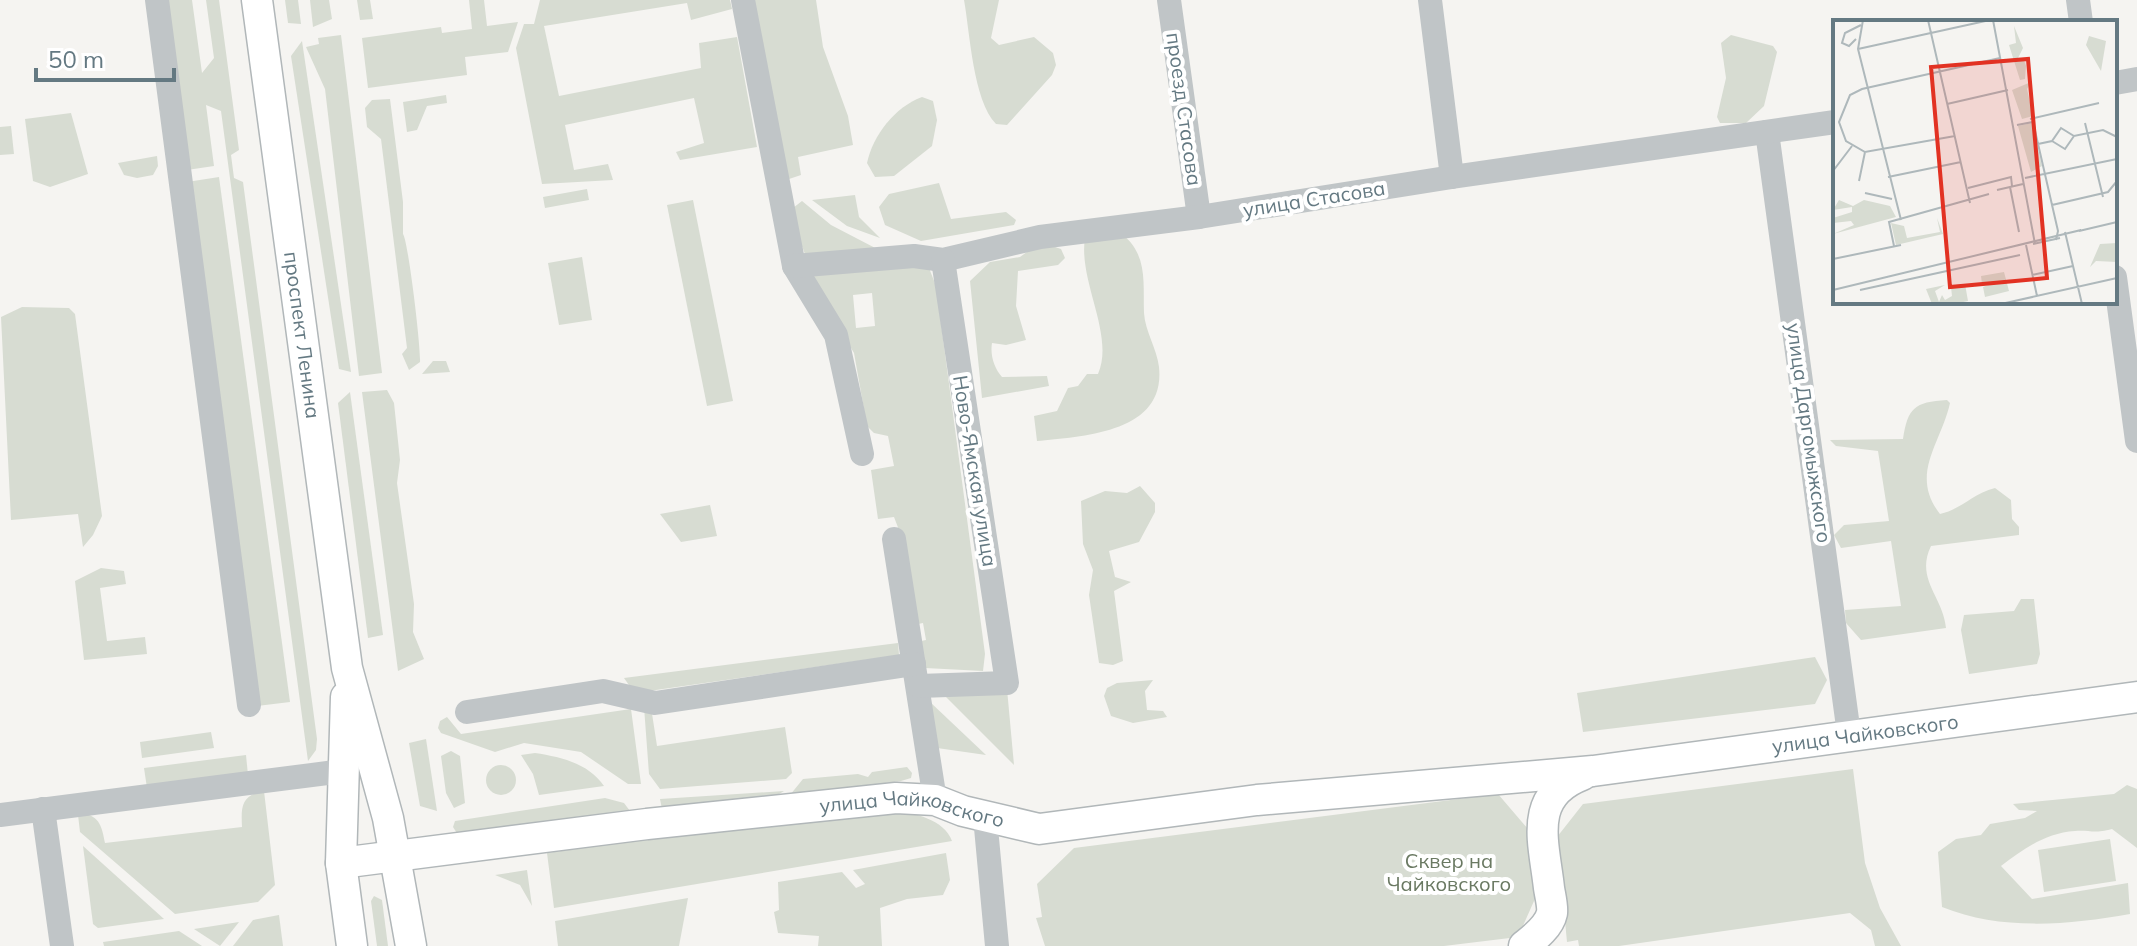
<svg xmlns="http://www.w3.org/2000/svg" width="2137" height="946" viewBox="0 0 2137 946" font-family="Mulish,sans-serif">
  <rect width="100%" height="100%" fill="#f5f4f1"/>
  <g fill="#d7dcd2" fill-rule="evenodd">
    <polygon points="165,0 192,0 202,73 214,58 206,0 219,0 239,150 231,155 234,178 243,182 317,739 316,750 308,761 221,111 206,105 214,166 187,170"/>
    <polygon points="285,0 298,0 301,24 288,23"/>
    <polygon points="310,0 329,0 332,19 313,27"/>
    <polygon points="357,0 370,0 373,19 360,20"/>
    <polygon points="469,0 484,0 487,26 518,22 508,52 465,57 467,75 368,88 362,38 441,27 442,33 472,29"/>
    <polygon points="540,0 730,0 732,9 691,20 687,3 544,26 559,96 701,68 699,43 737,37 757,147 680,160 676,152 704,143 694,98 565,125 574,170 608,164 613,180 542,184 516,48 524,24 534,24"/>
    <polygon points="754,0 816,0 823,47 848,116 853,145 798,157 801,175 786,180"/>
    <path d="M964 0H999L991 38 999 45 1034 37 1053 53 1056 65 1052 75 1007 125 996 124C973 100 970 33 964 0Z"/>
    <polygon points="341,35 382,373 359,376 325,89 306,47 319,44 318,38"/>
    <polygon points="1731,35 1773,46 1777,52 1764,106 1746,123 1720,123 1717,117 1726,78 1721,43"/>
    <polygon points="302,41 351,372 339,369 291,56"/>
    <polygon points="446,95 447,103 427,106 417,130 407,132 403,102"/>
    <path d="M922 97 933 101 937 120 932 146 894 176 875 177 867 163C873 135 895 107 922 97Z"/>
    <path d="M390 99 403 202V234C408 240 421 347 420 362L409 370 402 354 407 348 381 139 367 127 365 108 372 100Z"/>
    <polygon points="71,113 88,174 50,187 33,181 25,119"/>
    <polygon points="11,126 14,154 0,155 0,127"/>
    <polygon points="157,156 158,166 153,175 137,178 124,175 118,163"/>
    <polygon points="219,177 290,702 257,706 187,182"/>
    <polygon points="939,183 951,219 1006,212 1016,220 1014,225 921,241 885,225 879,207 889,194"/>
    <polygon points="587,189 589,200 545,208 543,197"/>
    <polygon points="855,195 859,217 880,238 847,226 812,200"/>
    <polygon points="693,200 733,401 707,406 667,205"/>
    <polygon points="802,201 831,225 881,251 805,254 794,226 793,208"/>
    <path d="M1122 234C1148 255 1143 282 1144 313 1145 331 1157 349 1159 367 1166 433 1083 436 1037 441L1034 416 1057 411 1068 388 1078 386 1087 374H1098C1115 335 1078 281 1085 238Z"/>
    <path d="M1046 244 1061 249 1065 258 1058 265 1018 271 1016 306 1026 340 1006 345 992 343C990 355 994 368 1002 377L1047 376 1049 386 982 398 970 281 990 262 1020 257 1035 246Z"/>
    <polygon points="582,257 592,320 559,325 548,263"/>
    <path d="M904 263 929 268 936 286 985 654 983 671 925 668 916 642 926 640 923 623 913 625 899 530 894 517 878 519 871 470 894 466 888 436 874 433 867 426 854 353 805 271ZM872 293 875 326 856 328 853 295Z"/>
    <polygon points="22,307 69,308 75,314 102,516 93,535 83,547 78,514 11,520 1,317"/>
    <polygon points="433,361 446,361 450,372 422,374"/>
    <polygon points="387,390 394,403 400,460 397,483 414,604 413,632 424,659 398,671 362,392"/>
    <polygon points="350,392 383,635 368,638 338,403"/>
    <path d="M1947 400 1950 403C1941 444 1909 474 1940 514 1962 509 1972 494 1995 488L2011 500 2012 519 2019 527V535L1931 546C1915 579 1943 597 1946 628L1861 640 1846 623 1845 610 1901 606 1891 541 1841 548 1834 535 1844 525 1889 521 1878 451 1836 446 1830 440 1903 439C1908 408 1914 402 1947 400Z"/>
    <polygon points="1140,486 1155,503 1155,512 1139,542 1109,551 1115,577 1131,582 1114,591 1123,661 1113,665 1099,663 1089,595 1093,570 1083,544 1081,501 1105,491 1127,493"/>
    <polygon points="710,505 717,536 681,542 660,514"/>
    <polygon points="101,568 124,571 126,584 100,588 107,641 145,637 147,654 84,660 75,581"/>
    <polygon points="2021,599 2034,599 2040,654 2037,664 1969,674 1961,630 1964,615 2014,611"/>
    <polygon points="898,643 899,655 649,691 631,688 624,678"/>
    <polygon points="1815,657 1827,680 1815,704 1583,732 1577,693"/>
    <polygon points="1153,680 1145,691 1147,710 1163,711 1167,717 1133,723 1111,716 1104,696 1107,688 1117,683"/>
    <polygon points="938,689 1007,689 1014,765"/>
    <polygon points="930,702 986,755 937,748"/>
    <polygon points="644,707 651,707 657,746 785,727 792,773 786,779 660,789 649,774"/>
    <polygon points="631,709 641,784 628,784 581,752 524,743 495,752 441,733 438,728 440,721 447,717 461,734"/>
    <polygon points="211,732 214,748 142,758 140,742"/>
    <polygon points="426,739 437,811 420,806 409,743"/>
    <polygon points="451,751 460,756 465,803 454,808 446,793 441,756"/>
    <path d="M535 753C561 757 588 763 604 786L539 795 533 774 521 755Z"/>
    <polygon points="246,755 248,775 147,788 144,768"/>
    <circle cx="501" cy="780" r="15"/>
    <polygon points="907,767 912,773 911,778 901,781 790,795 803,779 858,774 868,777 872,772"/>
    <polygon points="1853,769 1865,863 1880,908 1901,946 1875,946 1871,930 1850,913 1619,946 1579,946 1578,940 1567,942 1557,837 1583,804"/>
    <path d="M2127 785 2137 789V848L2112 829C2093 834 2091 830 2075 831 2045 833 2024 849 2001 866L2032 899 2128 883 2130 914C2068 925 2001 931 1942 907L1938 852 1956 839 1981 835 1990 824 2025 818 2037 811 2019 810 2013 804 2114 794Z"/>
    <path d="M264 791 275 885 258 902 175 914 80 832 78 815C99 812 102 827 105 843L242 827C241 807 241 795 264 791Z"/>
    <polygon points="784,791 766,802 663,814 660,799"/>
    <polygon points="1498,794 1534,836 1538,892 1518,937 1444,946 1045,946 1036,918 1042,917 1037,884 1074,848"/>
    <polygon points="605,798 624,803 630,811 627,818 460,838 453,827 455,821"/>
    <path d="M894 809C915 814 944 819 952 841L554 908 547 853 848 810Z"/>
    <polygon points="2110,839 2116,881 2044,892 2038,850"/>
    <polygon points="83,846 164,919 98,928 93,924"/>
    <polygon points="946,853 950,880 943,895 907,899 880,908 882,946 818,946 819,936 778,933 774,912 779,910 778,882 842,872 856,888 865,884 853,870"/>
    <polygon points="527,870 532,906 520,885 495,875"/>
    <polygon points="374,896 382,900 388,946 377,946 371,901"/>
    <polygon points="688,898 679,946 558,946 555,921"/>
    <polygon points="279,915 283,946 233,946 253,920"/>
    <polygon points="239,922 220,946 194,929"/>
    <polygon points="179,931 202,946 104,946 103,942"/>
  </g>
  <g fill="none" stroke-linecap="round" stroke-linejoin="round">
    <g stroke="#b1b7b9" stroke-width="33">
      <g id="major">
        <path id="s1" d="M257 0 347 668 388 818 411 946"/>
        <polyline points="346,697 341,863 352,946"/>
        <path id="s2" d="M341 863 647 824 896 798 935 800 963 811 1039 829 1257 800 1593 771 2137 697"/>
        <path d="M1524 946C1534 938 1549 927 1552 913 1553 906 1550 895 1549 888 1544 842 1527 796 1582 775"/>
      </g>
    </g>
    <g stroke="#c0c5c7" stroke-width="24">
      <polyline points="157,0 249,705"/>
      <polyline points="743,0 794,266 836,335 862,454"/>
      <polyline points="1169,0 1199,217"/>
      <polyline points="1430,0 1452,177"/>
      <polyline points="2078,0 2081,22"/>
      <polyline points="2115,83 2137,79"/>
      <polyline points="1767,132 1849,734"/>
      <polyline points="794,266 914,256 943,260 1040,237 1199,217 1452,177 1835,122"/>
      <polyline points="2115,277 2137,441"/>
      <polyline points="894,539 935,800"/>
      <polyline points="919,686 1007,683 943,260"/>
      <polyline points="467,712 603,691 655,703 914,664"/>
      <polyline points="43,809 62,946"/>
      <polyline points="0,815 343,771"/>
      <polyline points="985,817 997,946"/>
    </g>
    <use href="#major" stroke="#fff" stroke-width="30"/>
  </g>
  <g text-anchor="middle" stroke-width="8" stroke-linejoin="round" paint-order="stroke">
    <g font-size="20" fill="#647982" stroke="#fff">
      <text transform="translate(1184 109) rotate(82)" y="7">проезд Стасова</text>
      <text transform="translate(1314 199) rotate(-9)" y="7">улица Стасова</text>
      <text dy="7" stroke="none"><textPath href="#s1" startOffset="338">проспект Ленина</textPath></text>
      <text transform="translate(1809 433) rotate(82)" y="7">улица Даргомыжского</text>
      <text transform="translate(975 471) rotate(81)" y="7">Ново-Ямская улица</text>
      <text dy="7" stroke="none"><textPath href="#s2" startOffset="1538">улица Чайковского</textPath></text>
      <text dy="7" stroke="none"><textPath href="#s2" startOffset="576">улица Чайковского</textPath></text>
    </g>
    <g font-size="20" fill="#6a7962" stroke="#fff">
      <text x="1449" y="868">Сквер на<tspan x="1449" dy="23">Чайковского</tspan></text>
    </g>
  </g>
  <g transform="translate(1833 20)">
    <rect width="284" height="284" fill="#f5f4f1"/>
    <path d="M181 6 190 28 183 42 191 40 193 46 192 59 187 60 176 25 183 23ZM256 16 273 21 268 51 253 25ZM198 62 194 69 200 96 189 99 179 70ZM199 103 209 146 198 152 185 106ZM6 180 20 186 31 180 57 186 63 197 0 214 21 205 18 201 0 203V198L19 192V187L0 190ZM104 198 110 214 63 225 58 203 71 206 74 218 107 212ZM284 223V242L263 241 257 247 267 224ZM171 252 176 271 152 277 150 267 163 262 149 264 148 256ZM132 264 135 281 121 284H99L93 269 112 265 102 271 106 282 109 275 112 280 119 276 118 267Z" fill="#d7dcd2"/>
    <path fill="none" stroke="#aeb8bb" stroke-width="2" d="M30 0 25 29 68 200M95 0 137 183M160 0 202 224M23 19 16 26 9 23 12 13 28 5M25 29 157 0M114 84 175 70M197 99 266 83M252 103 270 177M184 105 200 102 225 211 223 220M122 116 32 132 13 121 6 102 17 75 29 69 167 38M219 121 232 129 241 116M205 124 219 121 228 108 241 116 270 110 284 117M0 151 19 126M55 157 128 142M192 158 284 139M26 161 32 132M177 167 186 212M135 168 178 157 179 166M164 170 190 164M32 173 59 179M219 185 275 172 284 161M246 211 284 202M232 212 249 284M200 224 227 218M193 225 204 276M61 226 56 202 156 174M0 239 68 225M199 255 240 246M0 270 248 210M27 270 187 235M168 284 284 258"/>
    <path fill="#e23223" fill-opacity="0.15" stroke="#e23223" stroke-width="4" d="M195 39 214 258 117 267 98 47Z"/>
    <rect width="284" height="284" fill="none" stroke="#647982" stroke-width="4"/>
  </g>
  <path d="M36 68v12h138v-12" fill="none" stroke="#647982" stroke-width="4"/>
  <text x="48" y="68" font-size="24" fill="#647982" stroke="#ffffff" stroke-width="6" paint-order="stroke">50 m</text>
</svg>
